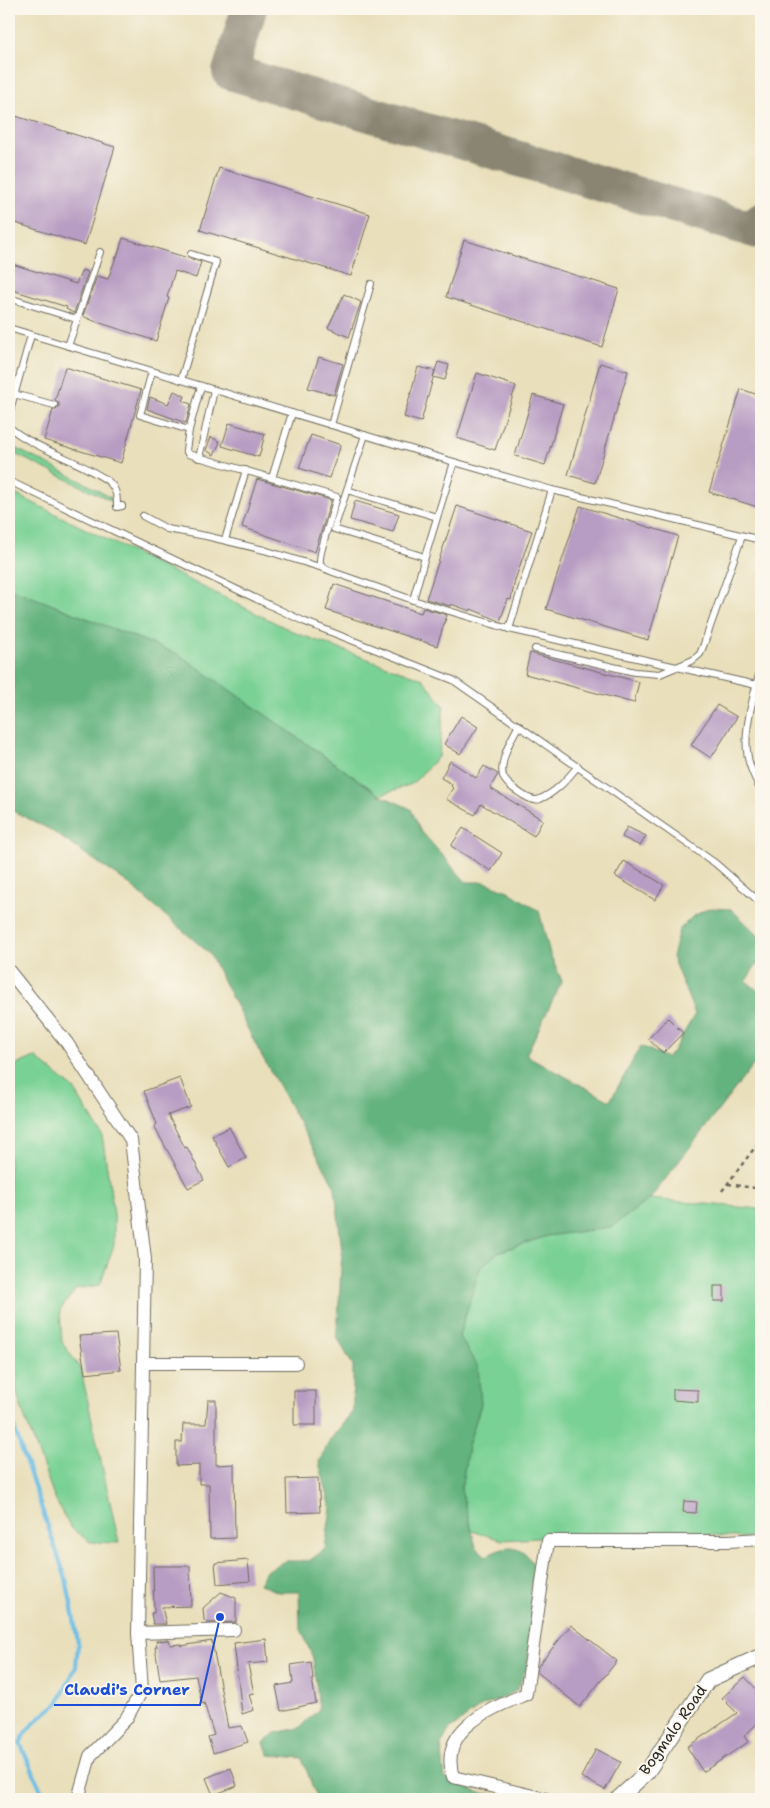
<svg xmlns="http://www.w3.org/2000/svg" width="770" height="1808" viewBox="0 0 770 1808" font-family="'Shantell Sans',sans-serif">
  <rect width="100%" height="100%" fill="#fbf7ec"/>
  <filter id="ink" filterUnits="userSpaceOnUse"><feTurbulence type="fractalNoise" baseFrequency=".02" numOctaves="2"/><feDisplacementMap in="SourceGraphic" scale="10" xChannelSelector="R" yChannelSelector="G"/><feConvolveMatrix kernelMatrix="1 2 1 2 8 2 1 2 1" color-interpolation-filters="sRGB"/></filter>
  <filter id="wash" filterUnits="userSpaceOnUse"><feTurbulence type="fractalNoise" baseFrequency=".0096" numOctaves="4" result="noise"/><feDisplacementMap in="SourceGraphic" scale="20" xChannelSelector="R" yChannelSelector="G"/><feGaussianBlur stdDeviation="1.12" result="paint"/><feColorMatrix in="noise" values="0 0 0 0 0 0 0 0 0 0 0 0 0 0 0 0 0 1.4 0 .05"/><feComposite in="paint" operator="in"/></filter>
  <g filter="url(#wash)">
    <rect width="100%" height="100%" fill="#e9dfbb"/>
    <g fill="#7ad195" stroke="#527e60">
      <polygon points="9,445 85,483 113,499 122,506 9,451"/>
      <polygon points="9,491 296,633 423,679 444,706 439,756 412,784 380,795 178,654 9,588"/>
      <polygon points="35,1057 74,1089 102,1135 114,1214 114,1245 100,1285 76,1289 60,1310 62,1342 81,1370 119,1543 90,1542 70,1527 56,1501 23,1413 9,1367 9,1068"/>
      <polygon points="650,1199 761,1209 761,1533 744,1538 672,1531 502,1540 472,1531 461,1490 468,1446 481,1404 478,1367 459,1336 480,1268 498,1252 547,1236 611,1227"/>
    </g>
    <path fill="#63b37e" stroke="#476f54" d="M9 588 178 654 380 795 411 809 420 830 466 882H485L508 891 539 911 550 954 562 981 526 1055 610 1101 641 1046 667 1058 673 1052 695 1014 672 957 679 930 692 917 709 908 731 909 761 938V957L746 981 761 993V1055L650 1199 611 1227 547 1236 498 1252 480 1268 459 1336 478 1367 481 1404 468 1446 461 1490 476 1547 486 1556C509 1544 521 1544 535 1567L531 1587 533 1606 527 1667 517 1690 503 1698 482 1706 449 1730 441 1745 445 1778 477 1792 520 1799H317L302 1758 269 1755 264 1743 275 1733 299 1728 319 1709 313 1658 300 1627 299 1592H278L259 1584 266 1571 285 1561H309L325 1549 331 1508 319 1462 330 1440 353 1411V1366L337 1337 342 1252 335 1187 258 1049 209 953 125 881 49 829 9 809Z"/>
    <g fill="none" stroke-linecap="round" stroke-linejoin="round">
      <polyline stroke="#69bde5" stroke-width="4" points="9,1413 66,1579 73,1614 78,1643 76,1667 58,1703 42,1716 29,1728 20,1743 45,1799"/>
      <polyline stroke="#8a8573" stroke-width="36" points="249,9 230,72 758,231 761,220"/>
    </g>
    <g id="blocks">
      <g fill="#b79cc3">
        <polygon points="9,114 115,147 85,245 9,221"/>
        <polygon points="219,168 370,214 351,276 200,230"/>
        <polygon points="123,238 201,262 196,278 175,271 167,297 169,298 156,341 94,321 83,316 97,276 108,279 116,257 117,257"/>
        <polygon points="464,240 619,289 602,347 446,297"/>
        <polygon points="9,263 76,284 82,270 88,272 74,313 66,309 67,307 9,289"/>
        <polygon points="344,294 361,302 349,337 328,328"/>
        <polygon points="319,357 343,364 334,395 308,388"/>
        <polygon points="438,362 449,365 445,380 433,377"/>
        <polygon points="600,363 628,371 595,483 568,475"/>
        <polygon points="65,367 141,390 121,463 44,440 53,410 56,410 59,407 59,403 55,400"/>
        <polygon points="418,367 435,371 421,422 404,417"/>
        <polygon points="477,373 516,386 495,450 457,438"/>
        <polygon points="741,389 761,396 761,508 709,492"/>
        <polygon points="174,391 185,396 183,401 191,404 186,423 147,409 150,397 168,404"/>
        <polygon points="533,395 563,404 545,465 515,456"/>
        <polygon points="229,423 265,434 259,457 222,446"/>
        <polygon points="311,435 341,445 329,478 299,468"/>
        <polygon points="211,437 220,442 214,455 206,450"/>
        <polygon points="257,479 331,500 315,552 242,527"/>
        <polygon points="355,501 399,514 393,532 350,520"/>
        <polygon points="457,506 532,531 515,580 511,600 508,599 500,621 471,609 470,611 451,604 450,606 426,599"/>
        <polygon points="580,506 678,536 648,640 546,609"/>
        <polygon points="334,584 421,613 423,608 447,615 437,646 326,610"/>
        <polygon points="530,653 639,682 634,703 525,674"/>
        <polygon points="717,705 737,717 711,758 691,745"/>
        <polygon points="461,716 478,727 460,754 444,744"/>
        <polygon points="450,761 476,778 484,766 498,774 490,788 543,820 534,836 481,804 475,815 446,799 453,788 451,786 452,784 441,778"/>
        <polygon points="627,827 646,836 640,846 622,837"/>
        <polygon points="463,828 502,853 491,871 451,846"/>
        <polygon points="624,861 664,885 655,900 615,876"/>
        <polygon points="668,1018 683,1033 663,1053 648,1039"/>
        <polygon points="180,1078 191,1107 168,1115 185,1148 187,1147 204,1180 188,1188 154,1126 157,1124 144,1091"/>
        <polygon points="229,1127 246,1158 229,1167 212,1136"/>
        <rect x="714" y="1286" width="10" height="15"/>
        <polygon points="116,1334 121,1370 85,1374 79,1336"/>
        <polygon points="673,1389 698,1390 698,1402 673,1400"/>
        <rect x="294" y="1391" width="22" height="34"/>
        <polygon points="208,1400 216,1400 216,1465 234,1464 235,1538 210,1539 209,1484 199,1484 199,1465 176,1466 176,1442 182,1442 183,1424 206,1424"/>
        <polygon points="318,1478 320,1512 287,1513 286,1479"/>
        <polygon points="684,1501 697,1502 696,1513 683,1512"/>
        <polygon points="248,1560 250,1581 217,1584 215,1563"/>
        <polygon points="153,1566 190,1566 191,1606 162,1607 166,1624 153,1624 151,1613 154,1613"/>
        <polygon points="221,1592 236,1598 236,1622 207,1623 204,1620 203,1608"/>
        <polygon points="571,1625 617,1661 580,1707 537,1672 538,1666"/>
        <polygon points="266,1639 268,1662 248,1664 254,1694 249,1695 254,1710 242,1714 234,1643"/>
        <polygon points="169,1640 170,1645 181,1644 181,1646 212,1641 228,1728 242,1726 248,1742 213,1753 208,1737 214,1735 204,1703 202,1704 196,1676 160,1680 155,1647 157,1647 156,1641"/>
        <polygon points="311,1662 313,1679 312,1679 316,1703 281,1711 276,1686 293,1683 291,1665"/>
        <polygon points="745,1677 761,1694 761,1720 744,1736 748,1742 703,1772 687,1747 737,1713 722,1698"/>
        <polygon points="596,1749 621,1762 605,1790 581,1777"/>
        <polygon points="231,1768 237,1786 213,1795 206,1778"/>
      </g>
    </g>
  </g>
  <g filter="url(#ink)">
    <use href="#blocks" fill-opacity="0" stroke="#6e6a5d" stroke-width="1"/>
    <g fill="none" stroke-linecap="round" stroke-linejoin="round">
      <g stroke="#6e6a5d" stroke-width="8">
        <g id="service">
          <polyline points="9,298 76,319"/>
          <polyline points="9,328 454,462 552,490 761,540"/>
          <polyline points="68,346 100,252"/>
          <polyline points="152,371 140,415 189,430 201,386"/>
          <polyline points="181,380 216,262 191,254"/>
          <polyline points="14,394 54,405"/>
          <polyline points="9,414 31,335"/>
          <polyline points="331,425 371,284"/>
          <path d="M9 427C32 446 62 455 88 469 96 474 106 478 111 484 117 491 117 498 117 507L122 506"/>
          <path d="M189 430 186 450 188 454 337 497C334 509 318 554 320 563 322 568 328 570 333 572L413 600"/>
          <polyline points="365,435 334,529 425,557 454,462"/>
          <polyline points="199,458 214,390"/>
          <polyline points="272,478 292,413"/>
          <polyline points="9,481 303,621 453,680 715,863 761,903"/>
          <polyline points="347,490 437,517"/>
          <polyline points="143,516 167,529 206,536 264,550 326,569"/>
          <polyline points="225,540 246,470"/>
          <polyline points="425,557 413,600 509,629 552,490"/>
          <polyline points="509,629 756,685"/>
          <polyline points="535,649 635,672 660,674 693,660 700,654 704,644 742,536"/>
          <path d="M761 667C755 691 744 726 747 751 748 765 755 778 761 791"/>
          <path d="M519 725C512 737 499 761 503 776 506 785 516 790 523 795 528 798 534 802 540 799 557 792 567 779 578 766"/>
        </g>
      </g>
      <g stroke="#6e6a5d" stroke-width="14">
        <g id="minor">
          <polyline points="9,971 67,1043 131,1140 145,1259 138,1633 142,1690 126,1719 90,1756 78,1799"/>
          <polyline points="143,1363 296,1363"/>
          <polyline points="138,1633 234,1630"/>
          <path d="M546 1799 453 1777C438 1728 491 1709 526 1694L548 1541H728L761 1539"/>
        </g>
      </g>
      <g stroke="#6e6a5d" stroke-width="17">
        <polyline id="tertiary" points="618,1799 647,1772 708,1680 761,1656"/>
      </g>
      <g stroke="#6e6a5d" stroke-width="2.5" stroke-dasharray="4 4" stroke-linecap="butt">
        <polyline points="728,1184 761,1189"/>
        <polyline points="722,1191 756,1146 761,1150"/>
      </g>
      <use href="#service" stroke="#fff" stroke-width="6"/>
      <use href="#minor" stroke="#fff" stroke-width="12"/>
      <use href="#tertiary" stroke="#fff" stroke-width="15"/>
    </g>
  </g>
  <g text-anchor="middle" stroke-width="4" stroke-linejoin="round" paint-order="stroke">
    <g font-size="15" fill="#2b2b2b" stroke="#fbf7ec">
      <text transform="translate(673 1730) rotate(-55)" y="5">Bogmalo Road</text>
    </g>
  </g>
  <path fill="none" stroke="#1d4ed8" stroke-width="2" d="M220 1617L200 1705H54"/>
  <circle fill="#1d4ed8" stroke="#fbf7ec" stroke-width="2" cx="220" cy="1617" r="5"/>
  <g font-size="16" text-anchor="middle" font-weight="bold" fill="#1d4ed8" stroke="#fbf7ec" stroke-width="4" stroke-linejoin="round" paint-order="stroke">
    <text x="127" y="1695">Claudi's Corner</text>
  </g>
  <rect width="770" height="1808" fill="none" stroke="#fbf7ec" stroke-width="30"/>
</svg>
